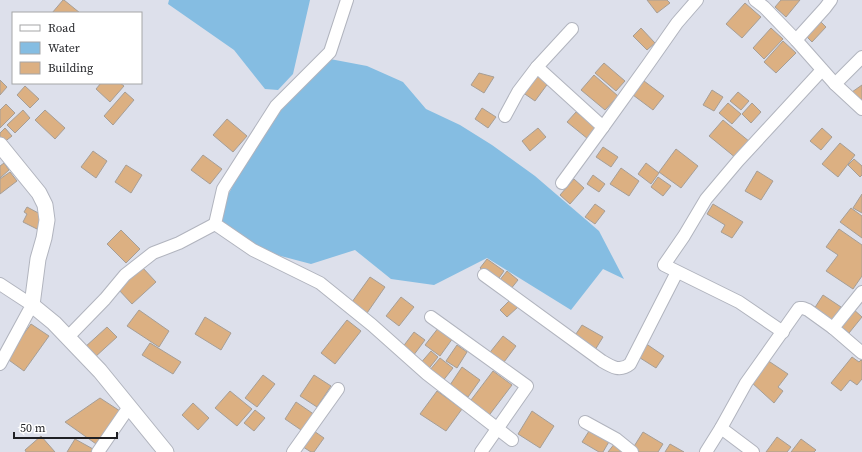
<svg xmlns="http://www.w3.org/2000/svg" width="862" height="452" viewBox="0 0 862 452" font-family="'Source Serif 4',serif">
  <rect width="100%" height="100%" fill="#dde0eb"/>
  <g fill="#85bde2">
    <polygon points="169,0 310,0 293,74 278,90 265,89 234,50 168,4"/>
    <polygon points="330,59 367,66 403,82 426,109 460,125 492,145 535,176 599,231 624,279 603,269 571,310 487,258 434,285 391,279 355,250 311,264 277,255 233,236 217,216 254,145 304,79"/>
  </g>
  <g fill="#dcb082" stroke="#a69e96">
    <polygon points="63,0 64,0 80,13 52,13"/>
    <polygon points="647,0 667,0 670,3 657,13"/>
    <polygon points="781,0 800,0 786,17 775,7"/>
    <polygon points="745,3 761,17 742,38 726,24"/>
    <polygon points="819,20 826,27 812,42 805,35"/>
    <polygon points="641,28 655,43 647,50 633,36"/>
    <polygon points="771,28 783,39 764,59 753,48"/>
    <polygon points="783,41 796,53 776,73 764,62"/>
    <polygon points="604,63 625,81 616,91 595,73"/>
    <polygon points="536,72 549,82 535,101 522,92"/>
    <polygon points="479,73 494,77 484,93 471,85"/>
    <polygon points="594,75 618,96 605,110 581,90"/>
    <polygon points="0,80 7,87 0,95"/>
    <polygon points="644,81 664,96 653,110 633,95"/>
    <polygon points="101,83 120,83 124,86 110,102 96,89"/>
    <polygon points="862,85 862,102 852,92"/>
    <polygon points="25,86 39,99 30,108 17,95"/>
    <polygon points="712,90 723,97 714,111 703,105"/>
    <polygon points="125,92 134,100 113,125 104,116"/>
    <polygon points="738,92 749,101 741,110 730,101"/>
    <polygon points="728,103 741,114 732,124 719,113"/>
    <polygon points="752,103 761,112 751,123 742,114"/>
    <polygon points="6,104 15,113 0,128 0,110"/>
    <polygon points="482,108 496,117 488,128 475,119"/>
    <polygon points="23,110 30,118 15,133 7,125"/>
    <polygon points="45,110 65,128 55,139 35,120"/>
    <polygon points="576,112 597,128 588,139 567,122"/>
    <polygon points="227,119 247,136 233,152 213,135"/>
    <polygon points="723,120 750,142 736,158 709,136"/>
    <polygon points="5,128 12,136 3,143 0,139 0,133"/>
    <polygon points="538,128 546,137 530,151 522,141"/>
    <polygon points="822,128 832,137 821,150 810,141"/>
    <polygon points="840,143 855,155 838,177 822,164"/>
    <polygon points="603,147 618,157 611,167 596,157"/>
    <polygon points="676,149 698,166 681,188 659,172"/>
    <polygon points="93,151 107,161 96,178 81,167"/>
    <polygon points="203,155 222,169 210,184 191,170"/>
    <polygon points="854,159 862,166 862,175 860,177 848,165"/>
    <polygon points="4,163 9,170 0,178 0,166"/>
    <polygon points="646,163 659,173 651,184 638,174"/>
    <polygon points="126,165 142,175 131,193 115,182"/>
    <polygon points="621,168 639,181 629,196 610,184"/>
    <polygon points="757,171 773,181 761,200 745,191"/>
    <polygon points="10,172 17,181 0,194 0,179"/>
    <polygon points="593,175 605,184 599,192 587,184"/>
    <polygon points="658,177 671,186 663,196 651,187"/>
    <polygon points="574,179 584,188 570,204 560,195"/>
    <polygon points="862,194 862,213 853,208"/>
    <polygon points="595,204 605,211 595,224 585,217"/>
    <polygon points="713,204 743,222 732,238 721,232 725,225 707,214"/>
    <polygon points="27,207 44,216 37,229 23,222 27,214 24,212"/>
    <polygon points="851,208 862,216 862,238 840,222"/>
    <polygon points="839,229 862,245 862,276 853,289 826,271 838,255 826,247"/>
    <polygon points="121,230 140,249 126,263 107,244"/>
    <polygon points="487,259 504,271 497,281 480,268"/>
    <polygon points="142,267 156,282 132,304 118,289"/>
    <polygon points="507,271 518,280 510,290 499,281"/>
    <polygon points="370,277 385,287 367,313 352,302"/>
    <polygon points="823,295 841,307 832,321 814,309"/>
    <polygon points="401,297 414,307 399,326 386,316"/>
    <polygon points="510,300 518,307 507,317 500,310"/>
    <polygon points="852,308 862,317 849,333 839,325"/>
    <polygon points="139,310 169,331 159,347 127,326"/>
    <polygon points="205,317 231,333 221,350 195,334"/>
    <polygon points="347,320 361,331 335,364 321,353"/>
    <polygon points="31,324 49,336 24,371 6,358"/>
    <polygon points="582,325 603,337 595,350 574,337"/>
    <polygon points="107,327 117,337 94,358 84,348"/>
    <polygon points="439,327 453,338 440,356 425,345"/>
    <polygon points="414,332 425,340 413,356 402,348"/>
    <polygon points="503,336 516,346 501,366 487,356"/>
    <polygon points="150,343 181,362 173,374 142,355"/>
    <polygon points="645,343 664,356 656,368 637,356"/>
    <polygon points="457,345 467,352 457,368 446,361"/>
    <polygon points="431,351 438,357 427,371 419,365"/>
    <polygon points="852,357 859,362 861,360 862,361 862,379 857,385 850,380 841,391 831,383"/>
    <polygon points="440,358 453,368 442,382 429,371"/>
    <polygon points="767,360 788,374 778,387 783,391 774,403 751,382"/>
    <polygon points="462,367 480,380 468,397 450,385"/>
    <polygon points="493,371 512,385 487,418 468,404"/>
    <polygon points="263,375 275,384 257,407 245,398"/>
    <polygon points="314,375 331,386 317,407 300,396"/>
    <polygon points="230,391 252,409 237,426 215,408"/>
    <polygon points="437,391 462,409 446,431 420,414"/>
    <polygon points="100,398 123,413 99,446 65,422"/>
    <polygon points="296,402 315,415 304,432 285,419"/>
    <polygon points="193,403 209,418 198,430 182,415"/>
    <polygon points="255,410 265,418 254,431 244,423"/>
    <polygon points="532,411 554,426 540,448 518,434"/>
    <polygon points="591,428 610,440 603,452 599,452 582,442"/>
    <polygon points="311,429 324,438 314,452 311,452 300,445"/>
    <polygon points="643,432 663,444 658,452 639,452 633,448"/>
    <polygon points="41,436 55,452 26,452 25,450"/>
    <polygon points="777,437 791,447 787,452 766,452"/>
    <polygon points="75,439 93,449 91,452 67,452"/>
    <polygon points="801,439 816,450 814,452 791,452"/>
    <polygon points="615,443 624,452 608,452"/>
    <polygon points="670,444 684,452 665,452"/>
  </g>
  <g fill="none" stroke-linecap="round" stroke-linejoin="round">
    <g stroke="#b1b4be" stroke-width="14">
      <g id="minor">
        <polyline points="347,0 330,52 276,106 223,189 215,224 253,250 320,283 372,325 427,374 512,440"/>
        <polyline points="755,0 764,7 796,40 835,84 862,109"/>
        <polyline points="796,40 825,8 831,0"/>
        <polyline points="537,67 603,127"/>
        <polyline points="835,84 862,57"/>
        <polyline points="505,116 518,92 537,67 572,29"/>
        <polyline points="562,183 603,127 649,63 677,23 697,0"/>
        <path d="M484 275 602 361C612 367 620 372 630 364L677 272"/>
        <polyline points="0,284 32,305 0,364"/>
        <polyline points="431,317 527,386 481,452"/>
        <polyline points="833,328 862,292"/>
        <polyline points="783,332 739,302 664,265 684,236 706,199 738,161 822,70"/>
        <polyline points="68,337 105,299 125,275 153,253 179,243 215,224"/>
        <polyline points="585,422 616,439 632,452"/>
        <polyline points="721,428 753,452"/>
        <polyline points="98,452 129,407"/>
        <polyline points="293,452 338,389"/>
        <polyline points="706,452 721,428 746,383 799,308 803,308 808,310 833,328 862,353"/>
      </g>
    </g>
    <g stroke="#b1b4be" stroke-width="17">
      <polyline id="tertiary" points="0,145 39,193 45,205 47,220 44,238 38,259 32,305 54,323 100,371 166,452"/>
    </g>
    <use href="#minor" stroke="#fff" stroke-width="12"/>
    <use href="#tertiary" stroke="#fff" stroke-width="15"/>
  </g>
  <rect x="12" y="12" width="130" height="72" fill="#ffffff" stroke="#a5a6a7"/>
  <rect x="20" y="25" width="20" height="6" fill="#ffffff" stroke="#a5a6a7"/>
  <text x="48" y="32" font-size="12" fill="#1f2024">Road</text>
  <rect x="20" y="42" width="20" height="12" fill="#85bde2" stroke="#a5a6a7"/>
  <text x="48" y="52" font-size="12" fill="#1f2024">Water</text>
  <rect x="20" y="62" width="20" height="12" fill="#dcb082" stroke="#a5a6a7"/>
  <text x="48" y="72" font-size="12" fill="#1f2024">Building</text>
  <path d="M14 432v6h103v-6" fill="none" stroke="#1f2024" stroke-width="2"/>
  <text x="20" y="432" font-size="12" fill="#1f2024" stroke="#ffffff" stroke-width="3" paint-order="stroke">50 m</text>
</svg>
